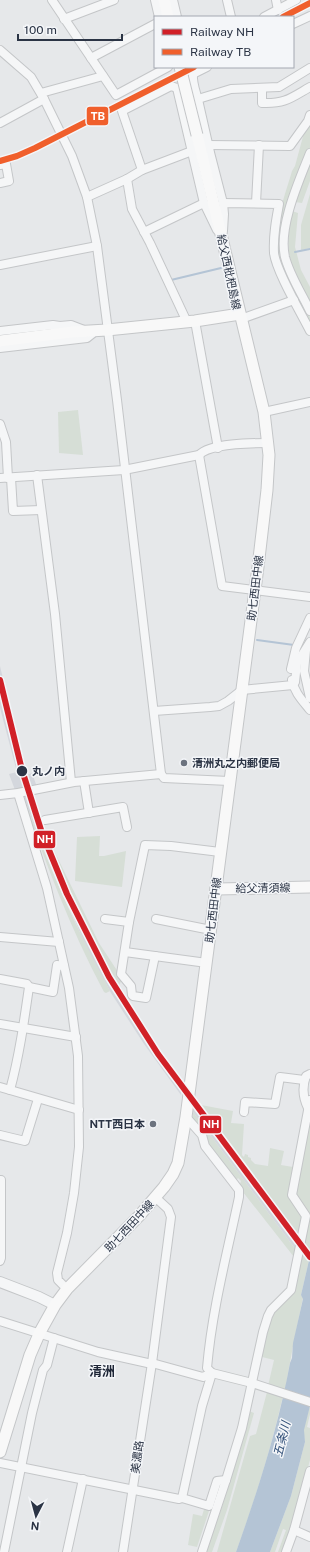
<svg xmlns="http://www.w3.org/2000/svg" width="310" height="1552" viewBox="0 0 310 1552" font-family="'Public Sans','Noto Sans JP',sans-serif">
  <rect width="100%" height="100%" fill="#e6e8ea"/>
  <g fill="#d4d7dd">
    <polygon points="0,666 16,734 27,775 32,773 37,787 15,790 9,774 17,772 0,708"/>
    <polygon points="31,792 45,832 72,896 99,951 151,1038 183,1081 181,1095 144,1044 111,993 89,953 37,834 23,794"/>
    <polygon points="194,1096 295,1230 299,1233 296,1250 193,1112"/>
  </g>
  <g fill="#d6ded6">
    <path d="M310 124V148L290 201 286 269 310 317V326C297 300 274 266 276 237 277 215 286 192 292 171L295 166 305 129Z"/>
    <polygon points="310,162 310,181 302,203 295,202"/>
    <polygon points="310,194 310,248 301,250 301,225"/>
    <path d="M292 211 298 213 295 247 301 270 310 287V304C291 267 283 254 292 211Z"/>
    <polygon points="78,410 83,455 59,453 58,412"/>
    <path d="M23 794C46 862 76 928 110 991L106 993 104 992C70 928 46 864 22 796Z"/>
    <path d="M45 832 99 943 118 972 122 980 119 985C90 936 67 885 45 832Z"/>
    <polygon points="100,836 99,856 104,856 126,851 122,887 75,881 77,837"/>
    <polygon points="201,1105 233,1111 231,1123 244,1124 242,1155 244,1157 245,1154 248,1155 248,1157 251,1158 251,1160 255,1164 268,1166 270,1148 284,1151 281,1165 293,1167 288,1195 302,1217 299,1233 295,1230"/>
    <polygon points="193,1112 296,1250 294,1257 239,1187 241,1181 238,1178 236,1181 210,1150 205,1136 193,1118"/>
    <path d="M310 1114V1256L301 1295 303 1298C296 1330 290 1360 285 1391L268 1386 274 1360 262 1357 271 1314 293 1291 309 1215 296 1194Z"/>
    <path d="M267 1392 283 1396C271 1449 255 1500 236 1552H217L250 1436 256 1434Z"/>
    <polygon points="310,1406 310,1414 307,1427 310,1428 310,1460 292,1527 283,1552 278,1552 286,1530 283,1529 275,1552 270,1552 291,1496 305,1442 303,1430"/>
    <polygon points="249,1411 254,1413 227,1510 212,1552 206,1552 222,1507"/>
    <polygon points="205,1506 210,1508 197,1547 188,1545 193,1514 202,1516"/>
  </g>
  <path fill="#b4c4d5" d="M310 1256V1406L304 1430 305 1442 291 1496 270 1552H236C258 1490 278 1428 290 1363L292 1358 293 1343 303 1299 301 1295Z"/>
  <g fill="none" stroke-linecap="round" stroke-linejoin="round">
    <g stroke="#b4c4d5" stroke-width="2">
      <polyline points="295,252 310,249"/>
      <polyline points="171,280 221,268"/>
      <polyline points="257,640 294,645"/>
    </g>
    <g stroke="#c4c6c8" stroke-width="10">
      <g id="minor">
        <polyline points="52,0 116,95 168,67"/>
        <polyline points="155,0 159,17"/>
        <polyline points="173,0 177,17"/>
        <polyline points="227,0 231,17"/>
        <polyline points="276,0 278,10"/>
        <polyline points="264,17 296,0"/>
        <polyline points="64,19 114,0"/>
        <polyline points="293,24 310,16"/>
        <polyline points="0,50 31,77 44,99 72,156 87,197 97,246 117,400 161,774"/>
        <polyline points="91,58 155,24"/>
        <path d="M207 67 193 74C192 85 197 94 199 104 206 137 214 170 223 203"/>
        <polyline points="177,88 204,203"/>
        <path d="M262 88V103C285 104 291 98 310 87"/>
        <polyline points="41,93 103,76"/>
        <polyline points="198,99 231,89 279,87 310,68"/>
        <polyline points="0,123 44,99"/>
        <polyline points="208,145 290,146 308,121 310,115"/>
        <path d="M310 153C299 181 278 227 285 257 290 276 302 294 310 311"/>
        <polyline points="0,165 6,164 9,181 0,183"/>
        <polyline points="142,170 122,111 171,86 177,88 190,84"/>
        <polyline points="127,179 132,209 150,243 187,322"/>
        <polyline points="87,197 127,179 142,170 192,151"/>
        <polyline points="256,203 259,145"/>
        <path d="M223 231 224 214 223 203 279 204C276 220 273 236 274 253 276 271 301 313 310 331"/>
        <polyline points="144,232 204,203 217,230"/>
        <polyline points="0,265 97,246"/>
        <polyline points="241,319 294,300"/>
        <polyline points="195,321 218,448"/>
        <polyline points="0,331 53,325 60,326 71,325 84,330"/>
        <polyline points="0,348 87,338 97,330"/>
        <polyline points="264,412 310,402"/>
        <polyline points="0,424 6,442 8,478"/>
        <polyline points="199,455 222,586 310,597"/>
        <polyline points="37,475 55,614 71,782"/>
        <path d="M0 478 124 470 199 455C210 443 252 443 268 443"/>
        <polyline points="11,478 13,511 41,510"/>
        <polyline points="306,650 304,671 310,698"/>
        <polyline points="291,669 296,648 310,618"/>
        <path d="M292 680C294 692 303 701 310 710"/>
        <polyline points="154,711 210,707 219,706 228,701 242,690 293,685 295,682 297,663 310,642"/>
        <polyline points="84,781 89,813"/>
        <polyline points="18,793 47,888 69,988 78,1056 79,1147 74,1193 67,1233 57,1273 58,1280 67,1289"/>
        <polyline points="0,795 18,793 74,782 161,774 164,778 229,781"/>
        <polyline points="45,820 123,807 127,827"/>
        <polyline points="105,919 129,922"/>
        <polyline points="156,919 211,930"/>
        <polyline points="0,937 59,942"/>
        <polyline points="125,952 207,963"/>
        <polyline points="155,956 146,998 133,996 132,995 131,986 121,974 129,922 145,845 171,846 220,852"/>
        <path d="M0 979 27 984 29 987C24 1022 19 1057 10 1090"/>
        <polyline points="29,987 53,992 57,965 64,966"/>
        <polyline points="0,1024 76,1037"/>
        <polyline points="0,1087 79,1110"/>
        <path d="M308 1108C303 1098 302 1087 306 1076L310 1074"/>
        <polyline points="244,1112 245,1102 275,1104 280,1077 304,1080"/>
        <path d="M186 1117 202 1135 205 1146 239 1190V1197C227 1254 212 1310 207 1368L212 1373 252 1383 310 1402"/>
        <polyline points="0,1135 25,1141 38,1099"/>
        <polyline points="0,1180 1,1180 1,1258 0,1261"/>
        <polyline points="0,1321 98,1352 152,1364"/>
        <polyline points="152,1363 203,1377 212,1373"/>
        <polyline points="0,1463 179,1499 182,1498 202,1406 212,1373"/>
        <polyline points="182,1498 209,1506 217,1481 226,1480"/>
        <polyline points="294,1530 310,1537"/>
        <polyline points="4,1552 32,1413 43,1370 47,1365 54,1338"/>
        <polyline points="67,1552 83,1479"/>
        <polyline points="123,1552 152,1363 171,1217 168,1209 155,1197"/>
        <polyline points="202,1552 226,1480 242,1428 263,1332 268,1316 271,1310 291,1290 306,1216 292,1195 310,1100"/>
        <polyline points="286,1552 294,1530 310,1471"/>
      </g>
    </g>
    <g stroke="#c4c6c8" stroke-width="12">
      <polyline id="tertiary" points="0,1282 39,1297 55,1305"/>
    </g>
    <g stroke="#c4c6c8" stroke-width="13">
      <g id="secondary">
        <polyline points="164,0 168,17"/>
        <polyline points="0,341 72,332 107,330 195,321 240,314"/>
        <polyline points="216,889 310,887"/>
        <polyline points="0,1452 30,1355 40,1332 55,1305 67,1289 139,1216 164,1187 173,1174 178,1163 186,1117 258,567 267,490 269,455 264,412 197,135"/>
      </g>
    </g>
    <use href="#minor" stroke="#f5f6f7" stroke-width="8"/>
    <use href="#tertiary" stroke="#f5f6f7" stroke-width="10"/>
    <use href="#secondary" stroke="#f8f8f8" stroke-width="11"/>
    <g stroke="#c4c6c8" stroke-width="13" stroke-linecap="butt">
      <polyline id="secondary-bridge" points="180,67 197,135"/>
    </g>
    <use href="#secondary-bridge" stroke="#f8f8f8" stroke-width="11"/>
    <g stroke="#f4f6f9" stroke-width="9">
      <polyline id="rail-1" points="0,680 22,770 42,833 67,894 109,977 158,1054 310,1257"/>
    </g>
    <g stroke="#f4f6f9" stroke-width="9">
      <g id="rail-2">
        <polyline points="283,17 310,3"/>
        <polyline points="0,161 17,156 35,148 194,67"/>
      </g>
    </g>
    <use href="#rail-1" stroke="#d12027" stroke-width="6"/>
    <use href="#rail-2" stroke="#f05f2c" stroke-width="6"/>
  </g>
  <g fill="#6c737f" stroke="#f4f6f9" stroke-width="1.5">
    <circle cx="184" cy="763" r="4"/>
    <circle cx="153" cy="1124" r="4"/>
  </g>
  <circle fill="#2b3445" stroke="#f4f6f9" stroke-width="1.5" cx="22" cy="771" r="6"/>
  <g text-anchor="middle" stroke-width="3" stroke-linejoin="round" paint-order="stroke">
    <g font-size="11" fill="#2b3445" stroke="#f4f6f9">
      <text transform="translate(229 272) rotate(78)" y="4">給父西枇杷島線</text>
      <text transform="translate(255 588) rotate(-83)" y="4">助七西田中線</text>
      <text transform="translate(263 888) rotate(-1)" y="4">給父清須線</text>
      <text transform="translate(213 910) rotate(-83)" y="4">助七西田中線</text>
      <text transform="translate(129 1226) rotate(-47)" y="4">助七西田中線</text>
      <text transform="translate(137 1457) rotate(-82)" y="4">美濃路</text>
    </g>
    <g font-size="11" font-weight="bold" fill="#2b3445" stroke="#f4f6f9" text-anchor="start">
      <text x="192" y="767">清洲丸之内郵便局</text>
      <text x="145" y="1128" text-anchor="end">NTT西日本</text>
    </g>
    <g font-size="11" font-weight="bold" fill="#2b3445" stroke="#f4f6f9" text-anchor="start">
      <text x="32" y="775">丸ノ内</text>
    </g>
    <g font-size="12" font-style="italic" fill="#34527a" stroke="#f4f6f9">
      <text transform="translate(282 1439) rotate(-76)" y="4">五条川</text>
    </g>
    <g font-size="13" font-weight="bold" fill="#1d2536" stroke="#f4f6f9">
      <text x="102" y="1376">清洲</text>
    </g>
  </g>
  <g stroke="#f4f6f9" stroke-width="1.5">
    <rect x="86" y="106" width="23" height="20" rx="4" fill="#f05f2c"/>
    <rect x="33" y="830" width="23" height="19" rx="4" fill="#d12027"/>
    <rect x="199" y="1115" width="23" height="19" rx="4" fill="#d12027"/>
  </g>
  <g font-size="11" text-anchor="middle" font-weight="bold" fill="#fff">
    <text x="98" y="120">TB</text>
    <text x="45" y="843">NH</text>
    <text x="211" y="1128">NH</text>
  </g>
  <rect x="154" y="16" width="140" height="52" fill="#f4f6f9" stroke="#a4a8b1"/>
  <rect x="162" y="29" width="20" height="6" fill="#d12027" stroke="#a4a8b1"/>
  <text x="190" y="36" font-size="12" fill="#2b3445">Railway NH</text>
  <rect x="162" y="49" width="20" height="6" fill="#f05f2c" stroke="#a4a8b1"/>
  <text x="190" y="56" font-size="12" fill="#2b3445">Railway TB</text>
  <g transform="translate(36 1516) rotate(186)" stroke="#f4f6f9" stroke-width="3" paint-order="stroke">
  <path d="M0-3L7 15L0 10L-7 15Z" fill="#2b3445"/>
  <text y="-6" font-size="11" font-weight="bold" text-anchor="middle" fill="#2b3445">N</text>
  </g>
  <path d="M18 34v6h104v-6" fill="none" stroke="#2b3445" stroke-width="2"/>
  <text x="24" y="34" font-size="12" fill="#2b3445" stroke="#f4f6f9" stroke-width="3" paint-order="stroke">100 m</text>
</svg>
